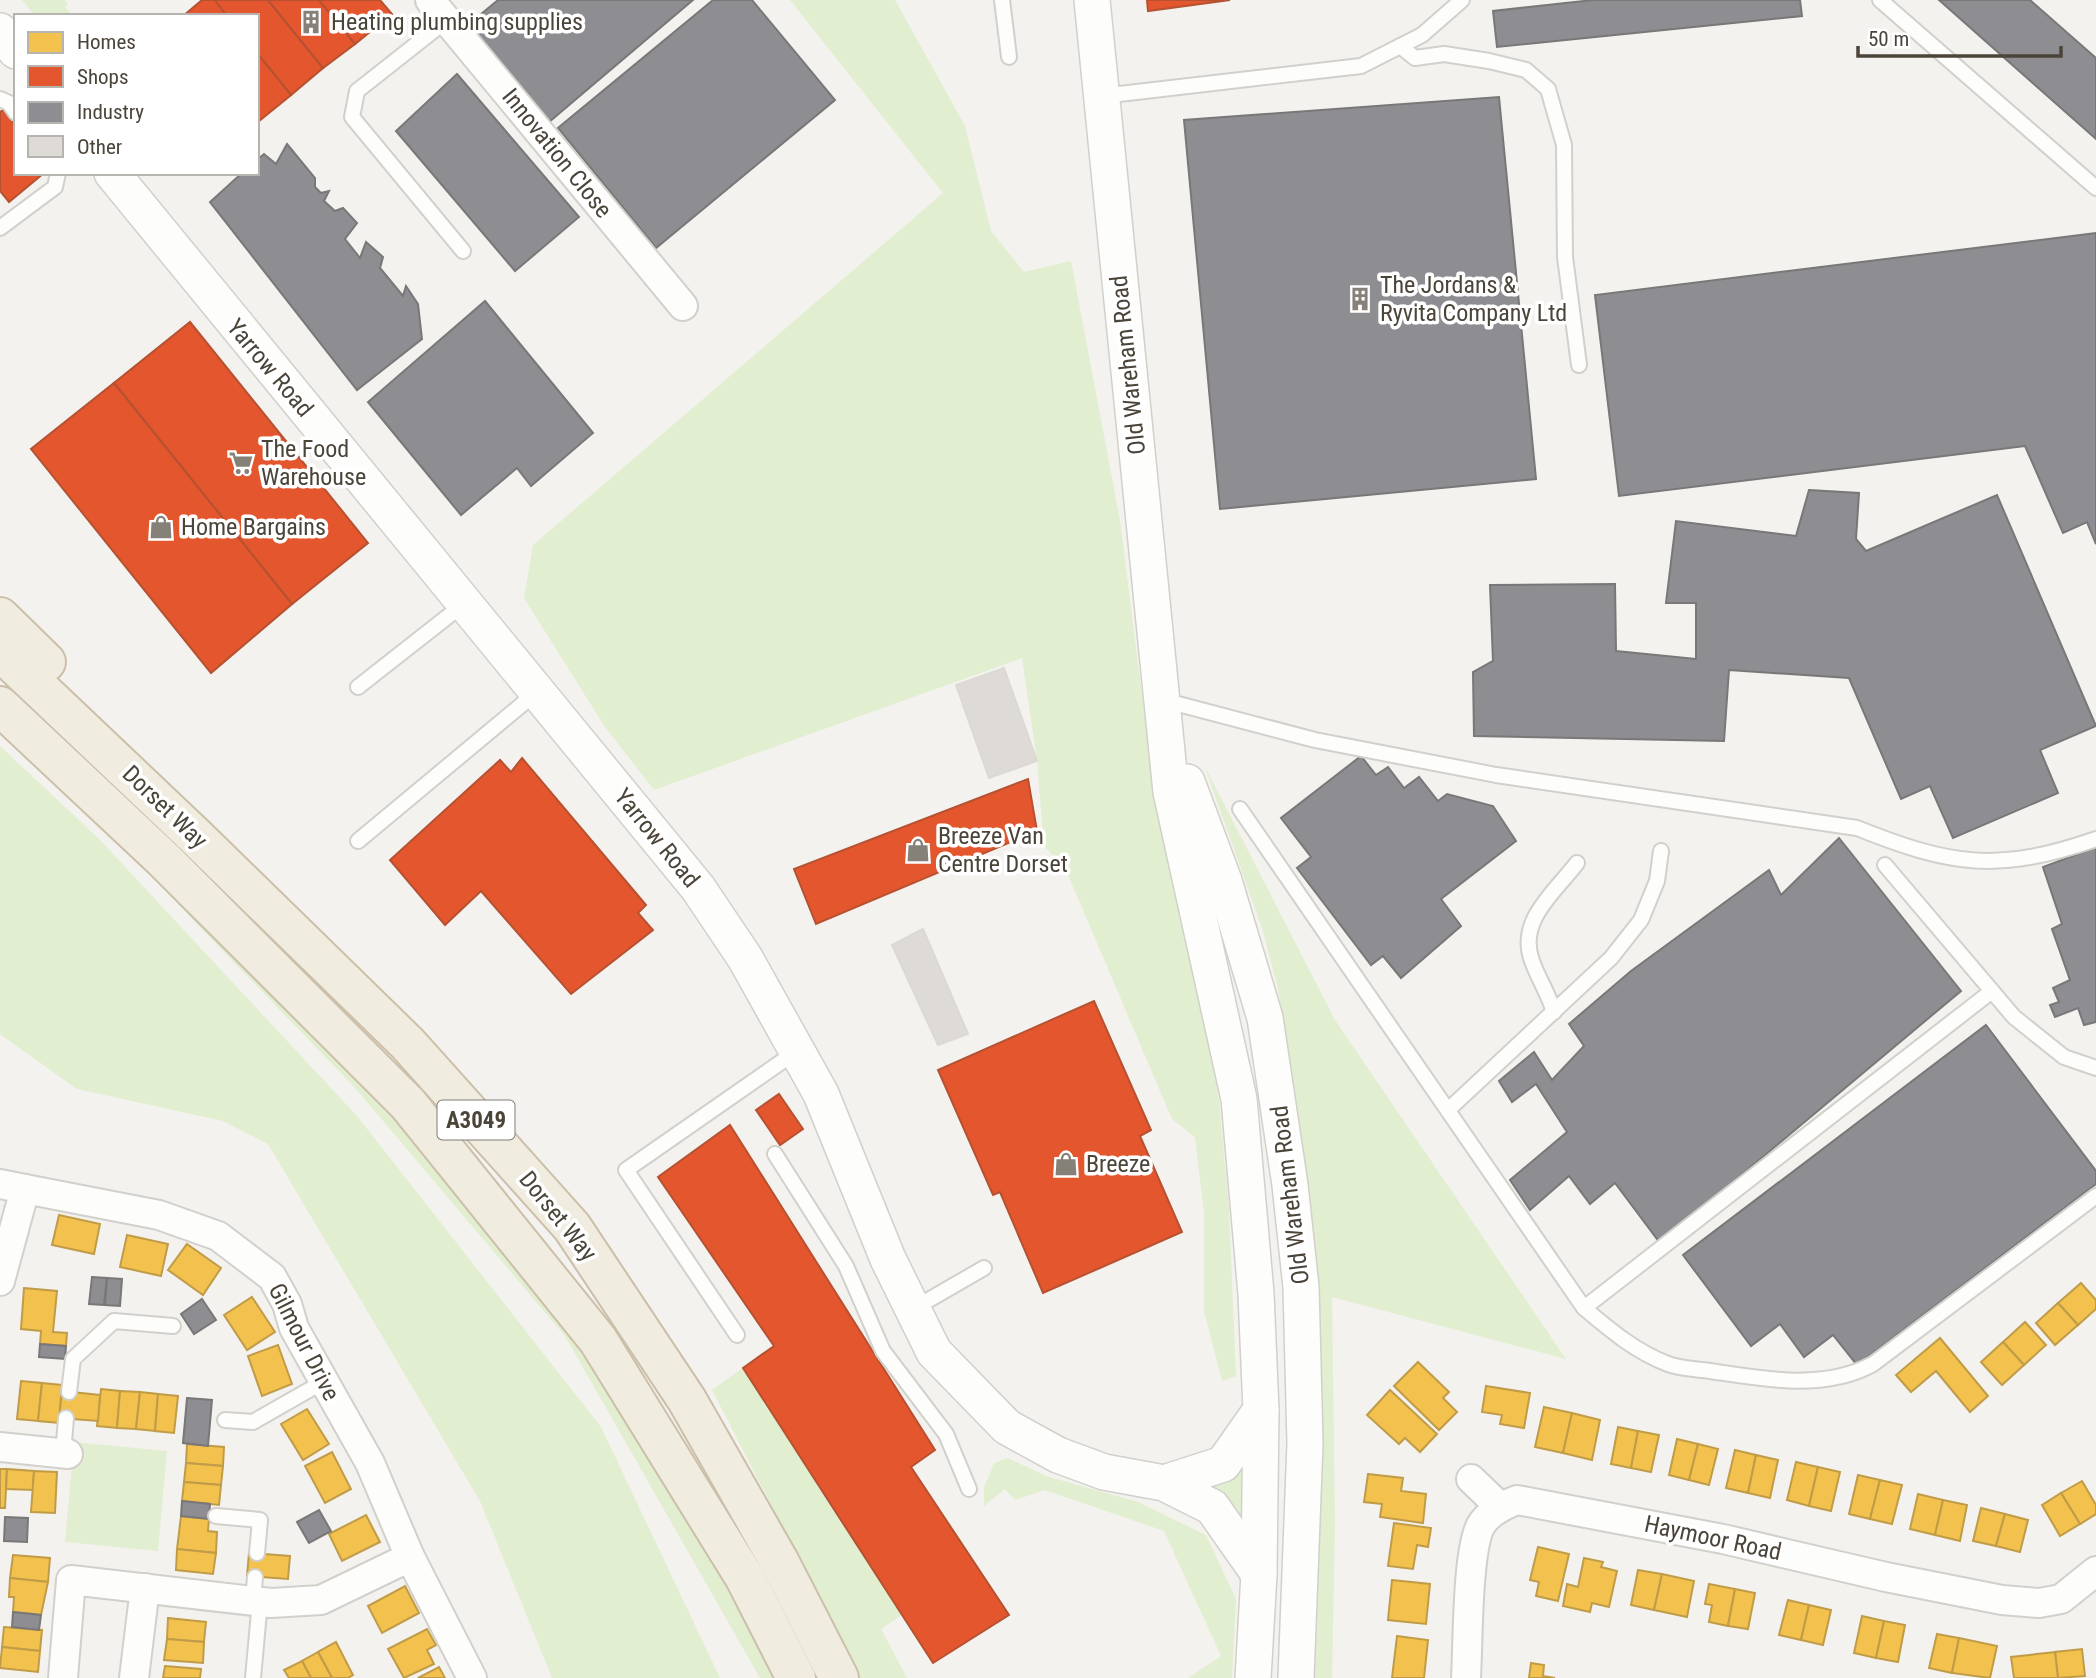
<svg xmlns="http://www.w3.org/2000/svg" width="2096" height="1678" viewBox="0 0 2096 1678" font-family="'Roboto Condensed',sans-serif">
  <rect width="100%" height="100%" fill="#f4f2ee"/>
  <g fill="#e1eecf">
    <polygon points="22,0 65,0 68,4 65,7 73,16 35,16"/>
    <polygon points="790,0 895,0 965,126 991,231 1024,272 1071,261 1120,520 1152,775 1204,1012 1219,1100 1229,1209 1236,1376 1222,1381 1204,1311 1204,1213 1195,1137 1172,1119 1065,868 1044,846 1037,761 1022,658 654,790 605,727 524,598 533,545 943,193"/>
    <polygon points="0,746 99,839 357,1116 601,1427 720,1678 552,1678 480,1501 268,1144 223,1121 77,1089 0,1034"/>
    <polygon points="1204,765 1335,1020 1566,1359 1332,1297 1335,1522 1332,1678 1315,1678 1319,1554 1318,1296 1301,1135 1277,984 1262,928"/>
    <polygon points="163,859 598,1340 796,1678 760,1678 565,1336 356,1089 149,874"/>
    <polygon points="743,1368 902,1615 881,1629 907,1678 856,1678 797,1555 712,1390"/>
    <polygon points="74,1442 167,1451 158,1551 65,1542"/>
    <polygon points="1008,1458 1046,1476 1138,1502 1206,1535 1236,1599 1232,1678 1188,1678 1221,1656 1164,1531 1045,1490 1015,1500 1005,1489 984,1506 984,1488 994,1463"/>
    <polygon points="1240,1465 1247,1540 1202,1487"/>
  </g>
  <g fill="#f2c14e" stroke="#c09c48" stroke-width="2">
    <polygon points="59,1215 100,1224 94,1254 52,1245"/>
    <polygon points="127,1235 168,1244 161,1276 120,1267"/>
    <polygon points="187,1244 221,1268 203,1295 168,1270"/>
    <polygon points="2081,1283 2096,1300 2096,1309 2078,1325 2058,1303"/>
    <polygon points="24,1288 57,1291 53,1332 67,1333 66,1346 40,1344 41,1331 21,1329"/>
    <polygon points="252,1297 275,1332 247,1350 224,1315"/>
    <polygon points="2058,1303 2078,1325 2055,1345 2036,1323"/>
    <polygon points="2025,1322 2046,1345 2024,1365 2003,1342"/>
    <polygon points="1940,1338 1988,1396 1970,1412 1936,1371 1911,1392 1896,1375"/>
    <polygon points="2003,1342 2024,1365 2002,1385 1981,1362"/>
    <polygon points="278,1345 292,1384 262,1396 248,1356"/>
    <polygon points="1418,1362 1449,1392 1443,1398 1457,1412 1439,1430 1394,1386"/>
    <polygon points="21,1381 42,1383 38,1421 17,1419"/>
    <polygon points="42,1383 62,1385 59,1423 38,1421"/>
    <polygon points="1486,1386 1530,1393 1524,1428 1500,1424 1502,1415 1482,1412"/>
    <polygon points="101,1389 120,1391 117,1428 97,1426"/>
    <polygon points="1390,1390 1437,1434 1420,1452 1405,1438 1399,1444 1367,1415"/>
    <polygon points="62,1391 100,1395 98,1421 59,1418"/>
    <polygon points="120,1391 140,1392 136,1429 117,1428"/>
    <polygon points="140,1392 158,1394 155,1431 136,1429"/>
    <polygon points="158,1394 178,1396 174,1433 155,1431"/>
    <polygon points="1544,1407 1572,1413 1563,1453 1535,1447"/>
    <polygon points="307,1409 329,1444 303,1460 281,1424"/>
    <polygon points="1572,1413 1600,1420 1592,1460 1563,1453"/>
    <polygon points="1618,1427 1638,1431 1631,1468 1611,1464"/>
    <polygon points="1638,1431 1659,1435 1651,1472 1631,1468"/>
    <polygon points="1677,1439 1698,1444 1689,1480 1669,1475"/>
    <polygon points="187,1444 224,1447 223,1466 186,1463"/>
    <polygon points="1698,1444 1718,1449 1709,1485 1689,1480"/>
    <polygon points="1735,1450 1756,1455 1748,1493 1726,1488"/>
    <polygon points="332,1452 351,1489 325,1503 305,1466"/>
    <polygon points="1756,1455 1778,1460 1770,1498 1748,1493"/>
    <polygon points="1796,1462 1818,1467 1809,1506 1787,1500"/>
    <polygon points="186,1463 223,1466 221,1485 184,1482"/>
    <polygon points="1818,1467 1840,1472 1831,1511 1809,1506"/>
    <polygon points="0,1469 7,1469 5,1508 0,1508"/>
    <polygon points="7,1469 34,1471 33,1490 6,1489"/>
    <polygon points="34,1471 57,1472 55,1513 31,1512"/>
    <polygon points="1368,1474 1403,1478 1401,1491 1426,1494 1423,1523 1380,1517 1382,1504 1364,1502"/>
    <polygon points="1858,1475 1880,1480 1870,1519 1849,1514"/>
    <polygon points="1880,1480 1902,1485 1892,1524 1870,1519"/>
    <polygon points="2082,1481 2096,1505 2096,1514 2080,1524 2061,1493"/>
    <polygon points="184,1482 221,1485 219,1505 182,1501"/>
    <polygon points="2061,1493 2080,1524 2060,1536 2042,1505"/>
    <polygon points="1918,1494 1943,1500 1935,1535 1910,1529"/>
    <polygon points="1943,1500 1967,1505 1960,1541 1935,1535"/>
    <polygon points="1981,1508 2005,1514 1996,1546 1973,1541"/>
    <polygon points="2005,1514 2028,1520 2020,1552 1996,1546"/>
    <polygon points="366,1515 380,1542 342,1561 329,1534"/>
    <polygon points="181,1516 209,1519 208,1531 217,1532 216,1553 177,1549"/>
    <polygon points="1394,1523 1431,1528 1428,1547 1417,1545 1413,1569 1388,1566"/>
    <polygon points="1538,1547 1569,1554 1558,1601 1536,1596 1539,1582 1530,1580"/>
    <polygon points="177,1549 216,1553 213,1574 176,1570"/>
    <polygon points="249,1553 290,1556 288,1579 247,1576"/>
    <polygon points="13,1555 50,1558 48,1582 10,1578"/>
    <polygon points="1584,1558 1603,1562 1601,1567 1617,1571 1609,1607 1592,1603 1590,1612 1563,1606 1567,1584 1578,1587"/>
    <polygon points="1638,1570 1662,1574 1654,1610 1631,1605"/>
    <polygon points="1662,1574 1694,1581 1687,1617 1654,1610"/>
    <polygon points="10,1578 48,1582 41,1615 13,1612 14,1597 9,1597"/>
    <polygon points="1392,1580 1430,1584 1426,1624 1388,1620"/>
    <polygon points="1709,1584 1735,1589 1728,1626 1709,1622 1712,1605 1705,1604"/>
    <polygon points="405,1586 419,1613 382,1633 368,1606"/>
    <polygon points="1735,1589 1755,1593 1748,1629 1728,1626"/>
    <polygon points="1788,1600 1809,1605 1801,1640 1779,1635"/>
    <polygon points="1809,1605 1831,1610 1823,1645 1801,1640"/>
    <polygon points="1862,1616 1884,1621 1876,1658 1854,1653"/>
    <polygon points="168,1618 206,1622 204,1642 167,1639"/>
    <polygon points="1884,1621 1905,1625 1898,1662 1876,1658"/>
    <polygon points="4,1627 42,1630 40,1651 2,1647"/>
    <polygon points="427,1629 436,1645 427,1650 434,1664 404,1678 388,1649"/>
    <polygon points="1937,1634 1959,1638 1952,1673 1929,1668"/>
    <polygon points="1397,1636 1428,1640 1424,1678 1392,1678"/>
    <polygon points="1959,1638 1997,1646 1990,1678 1952,1673"/>
    <polygon points="167,1639 204,1642 203,1663 164,1660"/>
    <polygon points="336,1642 353,1675 348,1678 332,1678 318,1652"/>
    <polygon points="2,1647 40,1651 38,1672 0,1668"/>
    <polygon points="2082,1649 2085,1676 2058,1678 2055,1652"/>
    <polygon points="318,1652 332,1678 311,1678 302,1661"/>
    <polygon points="2055,1652 2058,1678 2014,1678 2011,1657"/>
    <polygon points="302,1661 311,1678 289,1678 284,1670"/>
    <polygon points="1531,1663 1544,1665 1543,1676 1555,1678 1529,1678"/>
    <polygon points="165,1666 201,1669 200,1678 163,1678"/>
    <polygon points="439,1667 445,1678 418,1678"/>
  </g>
  <g fill="#e4572e" stroke="#b65131" stroke-width="2">
    <polygon points="202,0 215,0 227,16 183,16"/>
    <polygon points="215,0 268,0 323,68 291,95 257,53 257,16 227,16"/>
    <polygon points="268,0 319,0 355,44 323,68"/>
    <polygon points="319,0 380,0 392,14 355,44"/>
    <polygon points="1147,0 1230,0 1148,11"/>
    <polygon points="257,53 291,95 258,122 257,121"/>
    <polygon points="3,110 16,126 16,173 44,173 9,202 0,191 0,112"/>
    <polygon points="190,322 368,543 292,604 114,383"/>
    <polygon points="114,383 292,604 211,673 31,449"/>
    <polygon points="522,758 646,905 638,913 653,930 571,994 481,891 445,925 390,860 500,760 511,772"/>
    <polygon points="1028,779 1037,831 816,924 794,869"/>
    <polygon points="1094,1001 1151,1130 1140,1136 1182,1232 1043,1293 1000,1192 993,1195 938,1070"/>
    <polygon points="779,1094 803,1129 780,1145 756,1110"/>
    <polygon points="730,1125 935,1450 911,1467 1009,1615 933,1663 743,1368 774,1346 658,1177"/>
  </g>
  <g fill="#8d8d92" stroke="#797777" stroke-width="2">
    <polygon points="498,0 693,0 549,122 468,25"/>
    <polygon points="713,0 752,0 835,100 656,248 558,128"/>
    <polygon points="1593,0 1800,0 1802,16 1497,47 1493,11"/>
    <polygon points="1939,0 2030,0 2096,58 2096,139"/>
    <polygon points="457,74 579,217 515,271 396,131"/>
    <polygon points="1499,97 1536,479 1220,509 1184,120"/>
    <polygon points="287,144 315,178 315,187 321,193 329,191 324,201 335,211 343,208 357,223 345,239 360,258 366,242 383,257 380,268 403,296 406,286 418,304 422,339 357,390 210,202 242,173 257,173 257,160 264,154 276,164"/>
    <polygon points="2096,233 2096,544 2087,522 2063,533 2025,446 1619,496 1595,295"/>
    <polygon points="485,301 593,433 531,486 517,468 461,515 368,402"/>
    <polygon points="1809,490 1859,493 1856,539 1866,551 1997,495 2096,726 2040,750 2058,793 1953,838 1930,786 1901,799 1849,678 1729,670 1724,741 1474,736 1473,672 1493,661 1490,585 1615,584 1616,651 1696,659 1696,603 1666,603 1676,521 1796,536"/>
    <polygon points="1361,756 1376,775 1388,767 1404,788 1419,777 1438,801 1447,794 1493,806 1516,841 1441,899 1461,926 1401,978 1383,956 1371,965 1297,868 1311,857 1281,818"/>
    <polygon points="1839,838 1961,991 1660,1243 1615,1183 1590,1204 1569,1176 1530,1210 1510,1180 1567,1132 1536,1084 1512,1102 1499,1081 1534,1052 1552,1080 1584,1046 1569,1024 1631,971 1769,870 1781,895"/>
    <polygon points="2096,847 2096,1022 2084,1025 2078,1008 2055,1017 2050,1005 2059,1002 2053,988 2070,980 2052,929 2062,924 2043,867"/>
    <polygon points="1986,1025 2096,1171 2096,1184 1857,1365 1833,1335 1804,1357 1780,1324 1751,1346 1683,1255"/>
    <polygon points="92,1277 107,1278 104,1305 89,1304"/>
    <polygon points="107,1278 122,1279 120,1306 105,1305"/>
    <polygon points="202,1299 216,1320 194,1334 181,1314"/>
    <polygon points="40,1344 66,1346 65,1359 39,1357"/>
    <polygon points="187,1398 212,1400 208,1446 183,1443"/>
    <polygon points="182,1501 210,1504 209,1519 181,1516"/>
    <polygon points="319,1510 331,1531 309,1543 297,1522"/>
    <polygon points="5,1517 28,1518 27,1542 4,1541"/>
    <polygon points="13,1612 41,1615 39,1630 12,1627"/>
  </g>
  <g fill="#dedbd6" stroke="#dcd9d4" stroke-width="2">
    <polygon points="1004,668 1037,761 989,778 956,685"/>
    <polygon points="923,929 968,1034 938,1045 892,945"/>
  </g>
  <g fill="none" stroke-linecap="round" stroke-linejoin="round">
    <g stroke="#d2d0cb" stroke-width="18">
      <g id="service">
        <polyline points="1002,0 1009,57"/>
        <polyline points="1880,0 2096,188"/>
        <polyline points="447,20 357,91 352,117 463,251"/>
        <polyline points="1400,46 1415,58 1444,54 1489,61 1526,70 1548,89 1564,145 1565,257 1579,365"/>
        <polyline points="1102,96 1361,66 1422,35 1462,0"/>
        <polyline points="0,99 9,103 16,113"/>
        <polyline points="0,228 55,187 58,173"/>
        <polyline points="358,687 465,603"/>
        <path d="M1163 700 1315 740 1496 775 1857 828C1952 866 1998 873 2096 839"/>
        <polyline points="1240,809 1584,1308 1992,991"/>
        <polyline points="358,841 537,692"/>
        <polyline points="1885,865 2014,1017 2064,1057 2096,1068"/>
        <path d="M1554 1012C1548 993 1538 978 1532 961 1517 921 1554 893 1577 863"/>
        <polyline points="1448,1110 1611,958 1641,920 1657,881 1661,851"/>
        <polyline points="775,1154 846,1266 883,1351 946,1434 969,1489"/>
        <path d="M1584 1308C1610 1330 1636 1352 1668 1364 1681 1369 1697 1369 1710 1371 1763 1379 1824 1391 1873 1364L2096 1196"/>
        <polyline points="913,1309 984,1268"/>
        <polyline points="737,1335 626,1170 797,1051"/>
        <polyline points="69,1392 73,1359 114,1321 173,1326"/>
        <polyline points="225,1420 253,1422 323,1382"/>
        <polyline points="63,1454 66,1418"/>
        <polyline points="216,1516 260,1520 257,1553"/>
        <polyline points="253,1601 255,1577"/>
        <polyline points="253,1678 260,1601"/>
      </g>
    </g>
    <g stroke="#d2d0cb" stroke-width="32">
      <g id="minor">
        <polyline points="430,0 683,306"/>
        <polyline points="0,1184 25,1189 0,1281"/>
        <polyline points="25,1189 159,1215 218,1236 272,1277 287,1304 294,1328 370,1463 410,1557 321,1600 271,1603 71,1580 63,1678"/>
        <polyline points="0,1447 68,1454"/>
        <polyline points="1471,1479 1500,1507"/>
        <polyline points="410,1557 472,1678"/>
        <polyline points="134,1678 145,1588"/>
        <path d="M1466 1678C1468 1644 1467 1550 1481 1525 1489 1512 1504 1505 1517 1500L1723 1539 1886 1577 2002 1600 2039 1603 2061 1599 2096 1571"/>
      </g>
    </g>
    <g stroke="#d2d0cb" stroke-width="38">
      <g id="tertiary">
        <polyline points="1092,0 1171,792 1239,1099 1256,1294 1261,1410 1259,1574 1253,1678"/>
        <polyline points="0,31 16,51"/>
        <polyline points="112,173 698,888 745,958 821,1094 888,1259 934,1352 1007,1427 1058,1455 1104,1472 1164,1483 1212,1507 1259,1574"/>
        <polyline points="1187,782 1224,881 1265,1018 1290,1185 1301,1287 1305,1443 1296,1678"/>
        <polyline points="1164,1483 1223,1464 1261,1410"/>
      </g>
    </g>
    <g stroke="#ccbfa9" stroke-width="42">
      <g id="trunk">
        <polyline points="0,617 46,662"/>
        <polyline points="0,651 196,837 408,1044 572,1227 687,1400 780,1563 839,1678"/>
        <polyline points="0,706 163,859 408,1104 598,1340 745,1578 796,1678"/>
      </g>
    </g>
    <use href="#service" stroke="#fdfdfc" stroke-width="14"/>
    <use href="#minor" stroke="#fdfdfc" stroke-width="28"/>
    <use href="#tertiary" stroke="#fdfdfc" stroke-width="35"/>
    <use href="#trunk" stroke="#f0ece0" stroke-width="38"/>
  </g>
  <defs>
    <g id="building-bare" transform="scale(1.89)"><path d="M-4-6H4V6H1V3H-1V6H-4ZM-2.5-4.3h1.7v1.8h-1.7ZM.8-4.3h1.7v1.8H.8ZM-2.5-1h1.7V.8h-1.7ZM.8-1h1.7V.8H.8Z" fill="#868178" stroke="#fff" stroke-width="2.5" paint-order="stroke"/></g>
    <g id="supermarket-bare" transform="scale(1.89)"><path d="M-6-5.5h2.5l.6 2H6L4.5 2H-2.5L-4.4-4H-6ZM-1.5 3.2a1.3 1.3 0 1 0 .1 0ZM3 3.2a1.3 1.3 0 1 0 .1 0Z" fill="#868178" stroke="#fff" stroke-width="2.5" paint-order="stroke"/></g>
    <g id="shop-bare" transform="scale(1.89)"><path d="M-5-2.5h2.3a2.7 3.5 0 0 1 5.4 0H5L5.5 6h-11ZM-1.5-2.5h3a1.5 2.3 0 0 0-3 0Z" fill="#868178" stroke="#fff" stroke-width="2.5" paint-order="stroke"/></g>
  </defs>
  <g fill-rule="evenodd">
    <use href="#building-bare" x="311" y="22"/>
    <use href="#building-bare" x="1360" y="299"/>
    <use href="#supermarket-bare" x="241" y="463"/>
    <use href="#shop-bare" x="161" y="527"/>
    <use href="#shop-bare" x="918" y="850"/>
    <use href="#shop-bare" x="1066" y="1164"/>
  </g>
  <g text-anchor="middle" stroke-width="7" stroke-linejoin="round" paint-order="stroke">
    <rect fill="#fff" stroke="#817c74" stroke-width="2" x="437.5" y="1100.5" width="77" height="39" rx="5"/>
    <g font-size="23" font-weight="bold" fill="#4b4439">
      <text x="476" y="1128">A3049</text>
    </g>
    <g font-size="24" fill="#4b4439" stroke="#fff" text-anchor="start">
      <text x="331" y="30">Heating plumbing supplies</text>
      <text x="1380" y="293">The Jordans &amp;<tspan x="1380" dy="28">Ryvita Company Ltd</tspan></text>
      <text x="261" y="457">The Food<tspan x="261" dy="28">Warehouse</tspan></text>
      <text x="181" y="535">Home Bargains</text>
      <text x="938" y="844">Breeze Van<tspan x="938" dy="28">Centre Dorset</tspan></text>
      <text x="1086" y="1172">Breeze</text>
    </g>
    <g font-size="24" fill="#4b4439" stroke="#fff">
      <text transform="translate(557 153) rotate(51)" y="8">Innovation Close</text>
      <text transform="translate(1128 365) rotate(-96)" y="8">Old Wareham Road</text>
      <text transform="translate(270 368) rotate(50)" y="8">Yarrow Road</text>
      <text transform="translate(165 807) rotate(44)" y="8">Dorset Way</text>
      <text transform="translate(657 838) rotate(51)" y="8">Yarrow Road</text>
      <text transform="translate(1290 1195) rotate(-97)" y="8">Old Wareham Road</text>
      <text transform="translate(558 1216) rotate(51)" y="8">Dorset Way</text>
      <text transform="translate(304 1342) rotate(63)" y="8">Gilmour Drive</text>
      <text transform="translate(1713 1538) rotate(12)" y="8">Haymoor Road</text>
    </g>
  </g>
  <rect x="14" y="14" width="245" height="161" fill="#ffffff" stroke="#b7b4b0" stroke-width="2"/>
  <rect x="28" y="32" width="35" height="21" fill="#f2c14e" stroke="#b7b4b0" stroke-width="2"/>
  <text x="77" y="49" font-size="21" fill="#4b4439">Homes</text>
  <rect x="28" y="66" width="35" height="21" fill="#e4572e" stroke="#b7b4b0" stroke-width="2"/>
  <text x="77" y="84" font-size="21" fill="#4b4439">Shops</text>
  <rect x="28" y="102" width="35" height="21" fill="#8d8d92" stroke="#b7b4b0" stroke-width="2"/>
  <text x="77" y="119" font-size="21" fill="#4b4439">Industry</text>
  <rect x="28" y="136" width="35" height="21" fill="#dedbd6" stroke="#b7b4b0" stroke-width="2"/>
  <text x="77" y="154" font-size="21" fill="#4b4439">Other</text>
  <path d="M1858 46v10h203v-10" fill="none" stroke="#4b4439" stroke-width="3.5"/>
  <text x="1868" y="46" font-size="21" fill="#4b4439" stroke="#ffffff" stroke-width="5" paint-order="stroke">50 m</text>
</svg>
